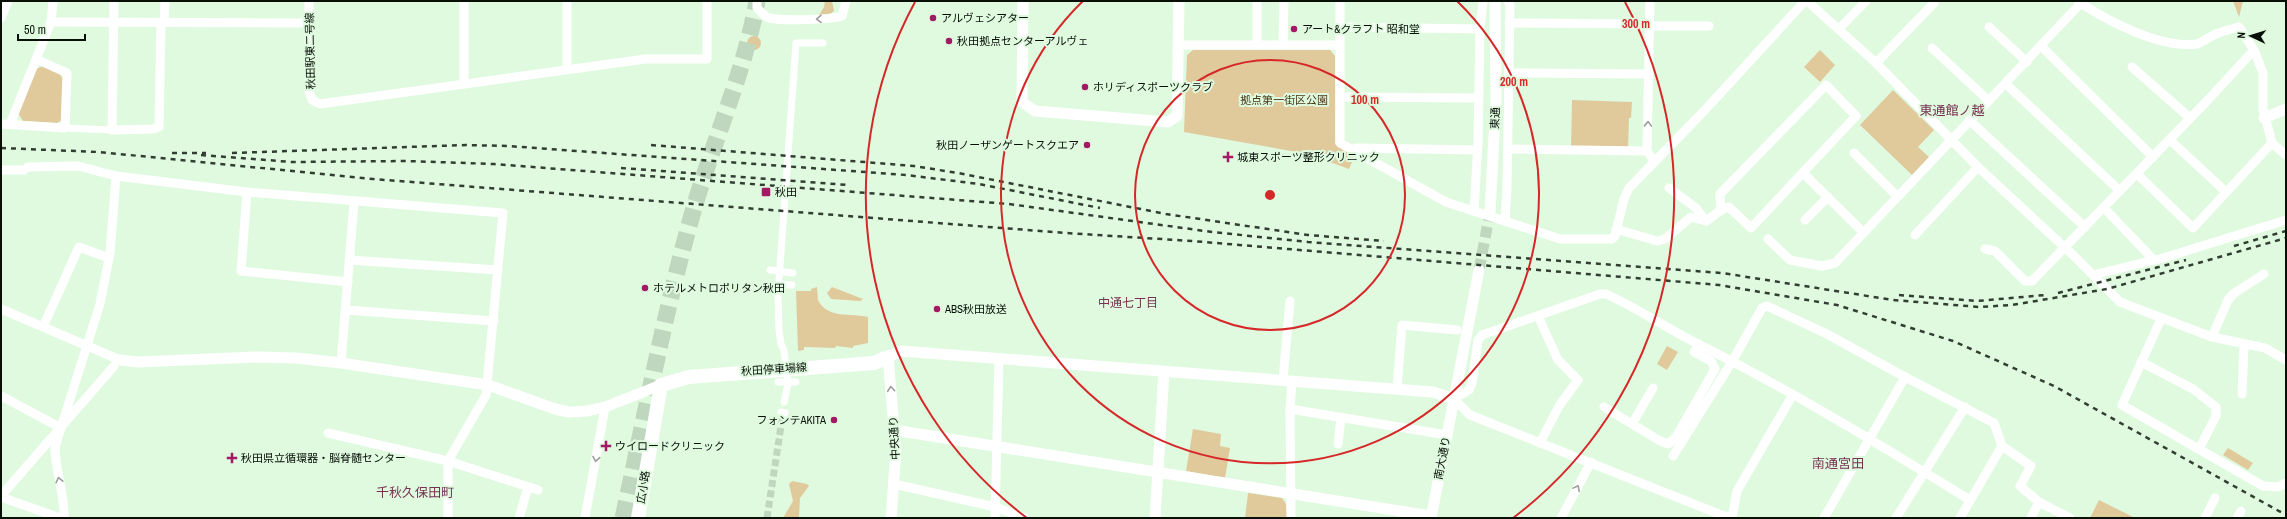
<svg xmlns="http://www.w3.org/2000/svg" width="2287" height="519" viewBox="0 0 2287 519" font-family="'Archivo Narrow','Noto Sans JP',sans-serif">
  <rect width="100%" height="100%" fill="#e0fae0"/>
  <g fill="#e0ca9c">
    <polygon points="825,1 832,1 834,11 830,14 819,15 824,7"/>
    <polygon points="2233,1 2243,1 2239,17"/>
    <circle cx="754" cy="43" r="7"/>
    <polygon points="1193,50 1330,50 1335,56 1335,144 1355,155 1349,169 1308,154 1184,132 1187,55"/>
    <polygon points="1820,50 1835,65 1820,82 1804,67"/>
    <polygon points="43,66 59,73 63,79 62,120 57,123 23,121 18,113 36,69"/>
    <polygon points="1893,90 1934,130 1918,147 1929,157 1912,175 1860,125"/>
    <polygon points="1572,100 1632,102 1631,118 1629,118 1628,149 1571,147"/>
    <path d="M817 287 818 300C827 319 851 313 868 317V343L853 346V348L836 346 835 348 804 347V350L798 351 796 291H811V289Z"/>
    <polygon points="832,287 863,299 860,301 831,299 827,293"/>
    <polygon points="1667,346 1678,352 1667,370 1657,364"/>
    <polygon points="1193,429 1221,434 1220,446 1230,448 1225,478 1186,471"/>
    <polygon points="2228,448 2253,463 2248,470 2223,455"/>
    <polygon points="792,481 807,484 809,486 800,498 799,518 783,518 793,501 789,484"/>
    <polygon points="1248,493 1282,498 1286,504 1287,518 1245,518"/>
    <polygon points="2099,500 2135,518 2090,518"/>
  </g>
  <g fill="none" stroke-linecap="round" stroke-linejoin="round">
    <polyline stroke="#bfd7bf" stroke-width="7" stroke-dasharray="7 3.5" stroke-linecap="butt" points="767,518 783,413"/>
    <polyline stroke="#bfd7bf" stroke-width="11" stroke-dasharray="11 5.5" stroke-linecap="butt" points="1479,270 1490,212"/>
    <path stroke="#bfd7bf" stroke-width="17" stroke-dasharray="17 8" stroke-linecap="butt" d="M623 518C645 417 664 314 692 215 712 143 744 75 757 1"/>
    <g stroke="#fff" stroke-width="7">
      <polyline points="65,128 112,130"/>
      <polyline points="770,270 793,273"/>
      <polyline points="779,284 792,285"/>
      <polyline points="778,382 796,382"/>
      <polyline points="784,402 788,384 784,350 781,344 779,330 778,294 796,43 823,43"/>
      <polyline points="781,412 785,413"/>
    </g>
    <g stroke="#fff" stroke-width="9">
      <polyline points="114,1 112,130 153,129 159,127 161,23"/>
      <polyline points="309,1 309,91 312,100 320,104 645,59 707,59 707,1"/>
      <path d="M757 1V8C760 11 765 17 769 18 784 21 828 20 842 16L846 1"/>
      <polyline points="1340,1 1340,143 1446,202 1560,239 1612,239 1615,236 1624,199 1629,188 1705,110 1805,1"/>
      <polyline points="1650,1 1647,151 1654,161"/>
      <polyline points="1807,1 1876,63 1978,167 2074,256 2120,302 2212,337 2265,348 2286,360"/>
      <path d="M2078 1C2107 21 2161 49 2197 44 2203 42 2209 37 2216 34 2223 31 2231 29 2239 27L2254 50 2263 73V109L2272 143 2286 155"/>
      <polyline points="1,18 8,1"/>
      <polyline points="51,22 309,23"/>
      <polyline points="164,23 165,1"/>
      <polyline points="1509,23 1650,24"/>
      <polyline points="1650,26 1709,26"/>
      <polyline points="1340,27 1480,29"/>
      <polyline points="1989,27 2027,62"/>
      <polyline points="1839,29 1866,1"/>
      <polyline points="1179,45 1340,45"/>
      <polyline points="1257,45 1257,1"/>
      <polyline points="1283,45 1284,1"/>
      <polyline points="2042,47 2153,157"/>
      <polyline points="1932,48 1989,101"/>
      <polyline points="1876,63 1934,3 1932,1"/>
      <polyline points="2132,67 2190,118"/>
      <polyline points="567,69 567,1"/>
      <polyline points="1509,73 1649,74"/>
      <polyline points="464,84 464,1"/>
      <polyline points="2006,84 2120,191"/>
      <polyline points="1340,97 1478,98"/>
      <polyline points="1969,120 2085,227"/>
      <polyline points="1,124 65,128 67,73 36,59"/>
      <polyline points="10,124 51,22 53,1"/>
      <polyline points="2170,140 2226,192"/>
      <polyline points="1508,149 1647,151"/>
      <polyline points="1355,153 1356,148 1477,150"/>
      <polyline points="1854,153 1897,196"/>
      <polyline points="1,170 24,170 28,167 78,166 116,176 247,192 503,213 486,395 448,461 448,518"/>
      <polyline points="1803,173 1863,232"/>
      <polyline points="2137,174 2193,228 2272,143"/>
      <polyline points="1669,188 1696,208 1706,221"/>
      <polyline points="247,192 241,271 348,282"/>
      <polyline points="2104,208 2154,260"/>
      <polyline points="1474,211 1478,142 1480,29 1483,1"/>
      <polyline points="1805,220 1828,197"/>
      <polyline points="1505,221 1507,188 1510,5 1508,1"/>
      <polyline points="1616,229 1657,241 1665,239 1691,217 1706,221 1721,210 1720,194 1826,85 1856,116 1751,228 1729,207 1721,210"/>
      <polyline points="1915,235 1978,167"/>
      <polyline points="1768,239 1790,260 1822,266 1835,263 2081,3"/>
      <polyline points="1985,249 1995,251 2025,281 2032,281 2206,102 2254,50"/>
      <polyline points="349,260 498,270"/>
      <polyline points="2093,275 2163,258 2286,220"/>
      <polyline points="1,309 120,360"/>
      <polyline points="346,310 494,321"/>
      <polyline points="1538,316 1558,360 1578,380 1559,406 1540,443"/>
      <polyline points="2161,319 2122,405 2263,486 2278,487 2286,483"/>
      <polyline points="43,327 79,247 109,258"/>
      <polyline points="2212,337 2228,300 2233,294 2264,274"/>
      <polyline points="2141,362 2193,389 2216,407 2216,416 2199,449"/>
      <polyline points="341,363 354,202"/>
      <polyline points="1283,380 1290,301"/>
      <polyline points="1397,389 1402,325 1457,330"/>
      <polyline points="2242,394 2244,345"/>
      <polyline points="1,396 61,428"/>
      <polyline points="1604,407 1660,441 1668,444 1676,437 1715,369 1711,361 1694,352 1699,344"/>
      <polyline points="1290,409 1447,435"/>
      <polyline points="1632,424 1653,388"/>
      <polyline points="328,433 448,461 538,490"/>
      <polyline points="1338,444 1341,417"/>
      <polyline points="1673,456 1733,360 1762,308 1767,306 1827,334 1905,377 1994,423 2002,446 2031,466 2020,486 2039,502 2070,518"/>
      <polyline points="894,484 995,507 1025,518"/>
      <polyline points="1,496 114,366"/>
      <polyline points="1,497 60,518"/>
      <path d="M64 518C65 494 55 471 55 447L100 304 110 253 116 176"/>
      <polyline points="519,518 528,487"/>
      <polyline points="585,518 605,407"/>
      <polyline points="995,518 999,358"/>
      <polyline points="1291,518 1290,409 1292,381"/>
      <polyline points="1561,518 1591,462"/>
      <path d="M1729 518 1470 415 1454 399 1469 390 1472 383 1478 340 1482 335 1600 294H1606C1637 308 1665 327 1694 342 1789 389 1880 445 1970 500"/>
      <polyline points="1732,518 1737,491 1792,396"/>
      <polyline points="1824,518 1905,377"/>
      <polyline points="1896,518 1965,407"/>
      <polyline points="1960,518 2002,446"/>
      <polyline points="2031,518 2039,502"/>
      <polyline points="2205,518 2215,498"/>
      <polyline points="2237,518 2241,511"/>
    </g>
    <g stroke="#fff" stroke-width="11">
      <polyline points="1023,1 1022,102 1035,111 1168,122 1177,116 1179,1"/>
      <polyline points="2264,118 2286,109"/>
      <polyline points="1490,212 1496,99 1495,1"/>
      <polyline points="120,360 138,362 257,357 296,358 341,363 488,385 555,409 569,412 587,411 605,407 661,385"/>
      <polyline points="894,430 1431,516"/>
      <polyline points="891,518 896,451 888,357 901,351 1433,392 1454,399"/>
      <polyline points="1155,518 1164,372"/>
      <polyline points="1431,518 1479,270"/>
    </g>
    <polyline stroke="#fff" stroke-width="14" points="638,518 661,385 689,377 874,363 888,357"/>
    <g stroke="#323e32" stroke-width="2.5" stroke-dasharray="5 5" stroke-linecap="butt">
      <polyline points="651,145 914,166 958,173 1166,214 1308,235 1384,241"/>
      <polyline points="1,148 99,152 373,179 1066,233 1192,241 1719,285 1837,305 1953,341 2054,386 2286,515"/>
      <polyline points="172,153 206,153"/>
      <polyline points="232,153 466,145 508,146 906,175 979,184 1100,208"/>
      <polyline points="201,155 292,162 406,161 494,164 1009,204 1212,232 1308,242 1722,273 1893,300 1979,307 2012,305 2107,289 2286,238"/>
      <polyline points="621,168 848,185"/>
      <polyline points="2234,246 2286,231"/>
      <polyline points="2058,293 2186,260"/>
      <polyline points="1899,295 1977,301 2045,295"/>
    </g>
  </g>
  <defs><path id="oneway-chevron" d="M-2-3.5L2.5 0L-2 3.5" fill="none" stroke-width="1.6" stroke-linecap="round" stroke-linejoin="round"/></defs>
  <g stroke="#9c9f9c">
    <use href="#oneway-chevron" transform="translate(819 19) rotate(179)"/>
    <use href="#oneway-chevron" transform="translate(1648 124) rotate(-88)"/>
    <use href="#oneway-chevron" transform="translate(891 389) rotate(-95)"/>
    <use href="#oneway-chevron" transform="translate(596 459) rotate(101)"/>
    <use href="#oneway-chevron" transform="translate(59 480) rotate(-103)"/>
    <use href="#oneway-chevron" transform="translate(1577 488) rotate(-62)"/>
  </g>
  <g fill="none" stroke="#d62828" stroke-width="2">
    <circle cx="1270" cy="195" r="135"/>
    <path d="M1457 1A269 269 0 1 1 1083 1"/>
    <path d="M1027 518A404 404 0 0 1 915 2M1625 2A404 404 0 0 1 1513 518"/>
  </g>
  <g fill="#a31963" stroke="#e0fae0" stroke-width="1.5">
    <circle cx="933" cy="18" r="4"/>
    <circle cx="1294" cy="29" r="4"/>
    <circle cx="949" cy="41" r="4"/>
    <circle cx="1085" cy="87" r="4"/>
    <circle cx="1087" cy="145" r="4"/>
    <path d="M1226 151h4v4h4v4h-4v4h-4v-4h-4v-4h4z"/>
    <rect x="761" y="187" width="10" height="10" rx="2"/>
    <circle cx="645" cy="288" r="4"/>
    <circle cx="937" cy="309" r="4"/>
    <circle cx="834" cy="420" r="4"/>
    <path d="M604 440h4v4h4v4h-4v4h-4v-4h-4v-4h4z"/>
    <path d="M230 452h4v4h4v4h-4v4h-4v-4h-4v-4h4z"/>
  </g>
  <g text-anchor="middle" stroke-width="4" stroke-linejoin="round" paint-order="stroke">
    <g font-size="11" fill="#070f07" stroke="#e0fae0" text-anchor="start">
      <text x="941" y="22">アルヴェシアター</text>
      <text x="1302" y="33">アート&amp;クラフト 昭和堂</text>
      <text x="957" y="45">秋田拠点センターアルヴェ</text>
      <text x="1093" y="91">ホリディスポーツクラブ</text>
      <text x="1079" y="149" text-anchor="end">秋田ノーザンゲートスクエア</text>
      <text x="1237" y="161">城東スポーツ整形クリニック</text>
      <text x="775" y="196">秋田</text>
      <text x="653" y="292">ホテルメトロポリタン秋田</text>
      <text x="945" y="313">ABS秋田放送</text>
      <text x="826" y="424" text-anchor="end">フォンテAKITA</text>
      <text x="615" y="450">ウイロードクリニック</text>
      <text x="241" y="462">秋田県立循環器・脳脊髄センター</text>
    </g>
    <g font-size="11" fill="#070f07" stroke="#e0fae0">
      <text transform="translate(310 51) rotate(-91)" y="4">秋田駅東二号線</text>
      <text transform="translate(1495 118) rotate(-88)" y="4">東通</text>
      <text transform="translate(774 369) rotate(-4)" y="4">秋田停車場線</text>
      <text transform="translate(894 438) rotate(-93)" y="4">中央通り</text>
      <text transform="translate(1442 458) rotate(-79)" y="4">南大通り</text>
      <text transform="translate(643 487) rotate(-81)" y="4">広小路</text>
    </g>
    <g font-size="11" fill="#483918" stroke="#e0fae0">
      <text x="1284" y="104">拠点第一街区公園</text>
    </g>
    <g font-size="12" fill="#763351" stroke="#e0fae0">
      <text x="1128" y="307">中通七丁目</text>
    </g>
    <g font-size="13" fill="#763351" stroke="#e0fae0">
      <text x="1952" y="115">東通館ノ越</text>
      <text x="1838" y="468">南通宮田</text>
      <text x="415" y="497">千秋久保田町</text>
    </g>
  </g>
  <circle cx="1270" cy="195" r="6" fill="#d62828" stroke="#e0fae0" stroke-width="2"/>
  <g font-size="12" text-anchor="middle" font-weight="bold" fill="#d62828" stroke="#e0fae0" stroke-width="4" stroke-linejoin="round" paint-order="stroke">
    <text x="1636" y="28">300 m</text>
    <text x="1514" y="86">200 m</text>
    <text x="1365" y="104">100 m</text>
  </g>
  <rect width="2287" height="519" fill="none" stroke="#070f07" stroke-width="4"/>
  <g transform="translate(2251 36) rotate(274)" stroke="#e0fae0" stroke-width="3" paint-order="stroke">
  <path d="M0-3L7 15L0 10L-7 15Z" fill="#070f07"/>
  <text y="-6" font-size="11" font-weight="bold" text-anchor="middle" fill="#070f07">N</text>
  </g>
  <path d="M18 34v6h67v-6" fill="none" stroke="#070f07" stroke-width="2"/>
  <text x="24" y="34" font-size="12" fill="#070f07" stroke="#e0fae0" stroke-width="3" paint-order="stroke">50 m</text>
</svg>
